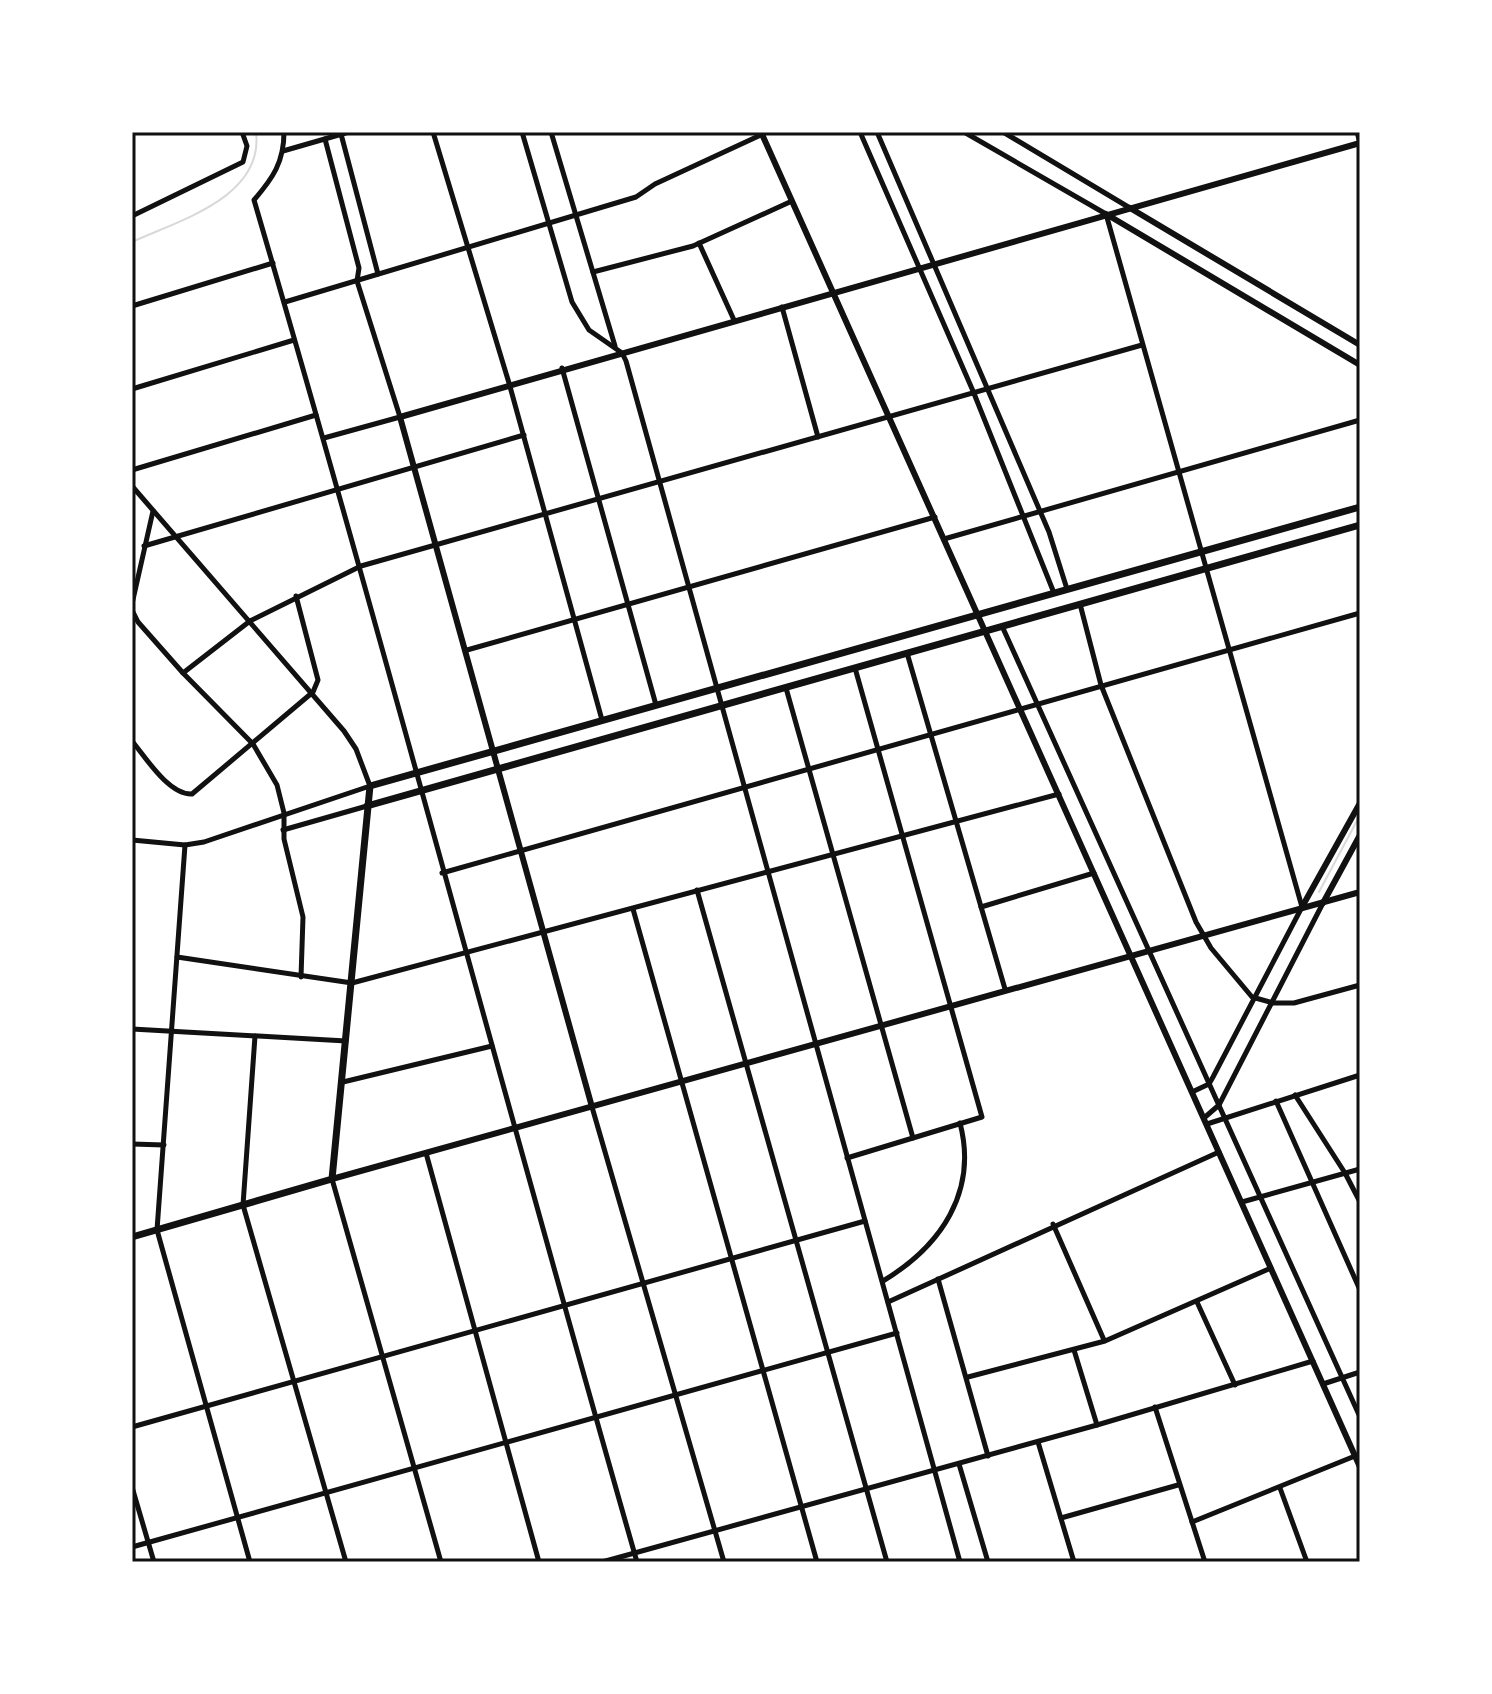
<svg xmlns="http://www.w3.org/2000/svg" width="1492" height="1694" viewBox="0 0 1492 1694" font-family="Ubuntu,sans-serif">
  <rect width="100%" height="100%" fill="#fff"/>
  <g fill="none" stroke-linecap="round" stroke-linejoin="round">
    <g stroke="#d9d9d9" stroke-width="2">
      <path d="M132 242C180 220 264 197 256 132"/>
      <polyline points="1319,892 1360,815"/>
    </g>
    <g stroke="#111" stroke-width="5">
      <path d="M284 132C284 162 273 178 254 200 387 653 507 1109 637 1562"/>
      <polyline points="433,132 509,383 602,720"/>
      <polyline points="522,132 572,302 589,330 622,353 626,361 960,1562"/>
      <polyline points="551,132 615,346"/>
      <polyline points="860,132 973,391 1054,593"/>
      <polyline points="877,132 1049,532 1067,589"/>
      <polyline points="964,132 1106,214 1302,907 1213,1077 1209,1084 1192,1092"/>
      <polyline points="1003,132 1130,208"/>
      <polyline points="1357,132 1360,143"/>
      <polyline points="341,134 378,274"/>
      <polyline points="283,151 349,132"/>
      <polyline points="132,216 243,162 247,146 242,132"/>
      <polyline points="699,243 734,320"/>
      <polyline points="593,272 693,246 792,201"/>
      <polyline points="285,302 636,197 655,184 767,132"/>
      <polyline points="132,306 273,263"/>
      <polyline points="782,307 818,437"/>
      <polyline points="562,368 656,705"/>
      <polyline points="132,389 294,340"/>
      <polyline points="324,438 400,417 357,281 359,268 325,139"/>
      <polyline points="132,470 316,415"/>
      <polyline points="132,486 344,731 356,749 370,786 204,842 185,845 132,840"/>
      <polyline points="944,539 1360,420"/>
      <polyline points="144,546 524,435"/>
      <polyline points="132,604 153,511"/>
      <polyline points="1080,604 1101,685 1196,922 1211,948 1252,997 1273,1003 1294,1003 1360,985"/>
      <polyline points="132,610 138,622 183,673 253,744 277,785 284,813 284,839 303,917 301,977"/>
      <polyline points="1002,626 1360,1417"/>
      <polyline points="467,650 935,517"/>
      <polyline points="907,653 1005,989"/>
      <polyline points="183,673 250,621 361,566 1142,345"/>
      <polyline points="786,688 913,1138"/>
      <path d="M132 741C146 758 169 795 192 794L313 692 318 680 296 596"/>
      <polyline points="283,830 367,806"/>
      <polyline points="185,845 157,1230 250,1562"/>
      <polyline points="442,873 1360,613"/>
      <polyline points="697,890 887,1562"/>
      <polyline points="981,907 1094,873"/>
      <polyline points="633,909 817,1562"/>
      <polyline points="177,957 352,983 1059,794"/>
      <polyline points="132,1029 346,1041"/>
      <polyline points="255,1036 243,1205 346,1562"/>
      <polyline points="343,1082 492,1046"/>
      <polyline points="1295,1095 1345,1173 1360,1202"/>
      <polyline points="1276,1101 1360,1290"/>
      <polyline points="592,1107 724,1562"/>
      <polyline points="1204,1118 1219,1105 1323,903"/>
      <polyline points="1207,1124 1360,1075"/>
      <polyline points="132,1144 164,1145"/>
      <polyline points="426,1153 539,1562"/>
      <polyline points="847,1158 982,1117 855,668"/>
      <polyline points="332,1179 441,1562"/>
      <polyline points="1242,1202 1360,1169"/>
      <polyline points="1053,1224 1104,1340"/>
      <polyline points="938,1279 988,1456"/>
      <path d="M883 1281C941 1246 978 1192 960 1123"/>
      <polyline points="888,1302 1219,1152"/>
      <polyline points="1197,1302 1235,1385"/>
      <polyline points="1074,1350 1097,1425"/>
      <polyline points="968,1377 1105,1341 1271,1268"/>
      <polyline points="1323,1384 1360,1372"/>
      <polyline points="1155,1407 1205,1562"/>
      <polyline points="132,1427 865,1221"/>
      <polyline points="1038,1442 1074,1562"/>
      <polyline points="959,1464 988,1562"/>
      <polyline points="132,1487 154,1562"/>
      <polyline points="1280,1488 1307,1562"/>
      <polyline points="1061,1518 1178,1485"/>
      <polyline points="1192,1522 1355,1456"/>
      <polyline points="132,1547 897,1333"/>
      <polyline points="602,1562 1097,1425 1313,1361"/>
    </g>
    <g stroke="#111" stroke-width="6">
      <polyline points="761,132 1360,1467"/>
      <polyline points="1130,208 1360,345"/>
      <polyline points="1106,214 1360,365"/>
      <polyline points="1323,903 1360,835"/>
      <polyline points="1302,907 1360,803"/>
      <polyline points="592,1107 400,417 1360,143"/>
      <polyline points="332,1179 1360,892"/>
    </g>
    <g stroke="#111" stroke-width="7">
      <polyline points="367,806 1360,525"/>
      <polyline points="132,1237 332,1179 370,786 1360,507"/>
    </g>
  </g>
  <rect width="1492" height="1694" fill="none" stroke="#ffffff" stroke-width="268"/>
  <rect x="134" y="134" width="1224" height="1426" fill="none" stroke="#111" stroke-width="3"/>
</svg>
